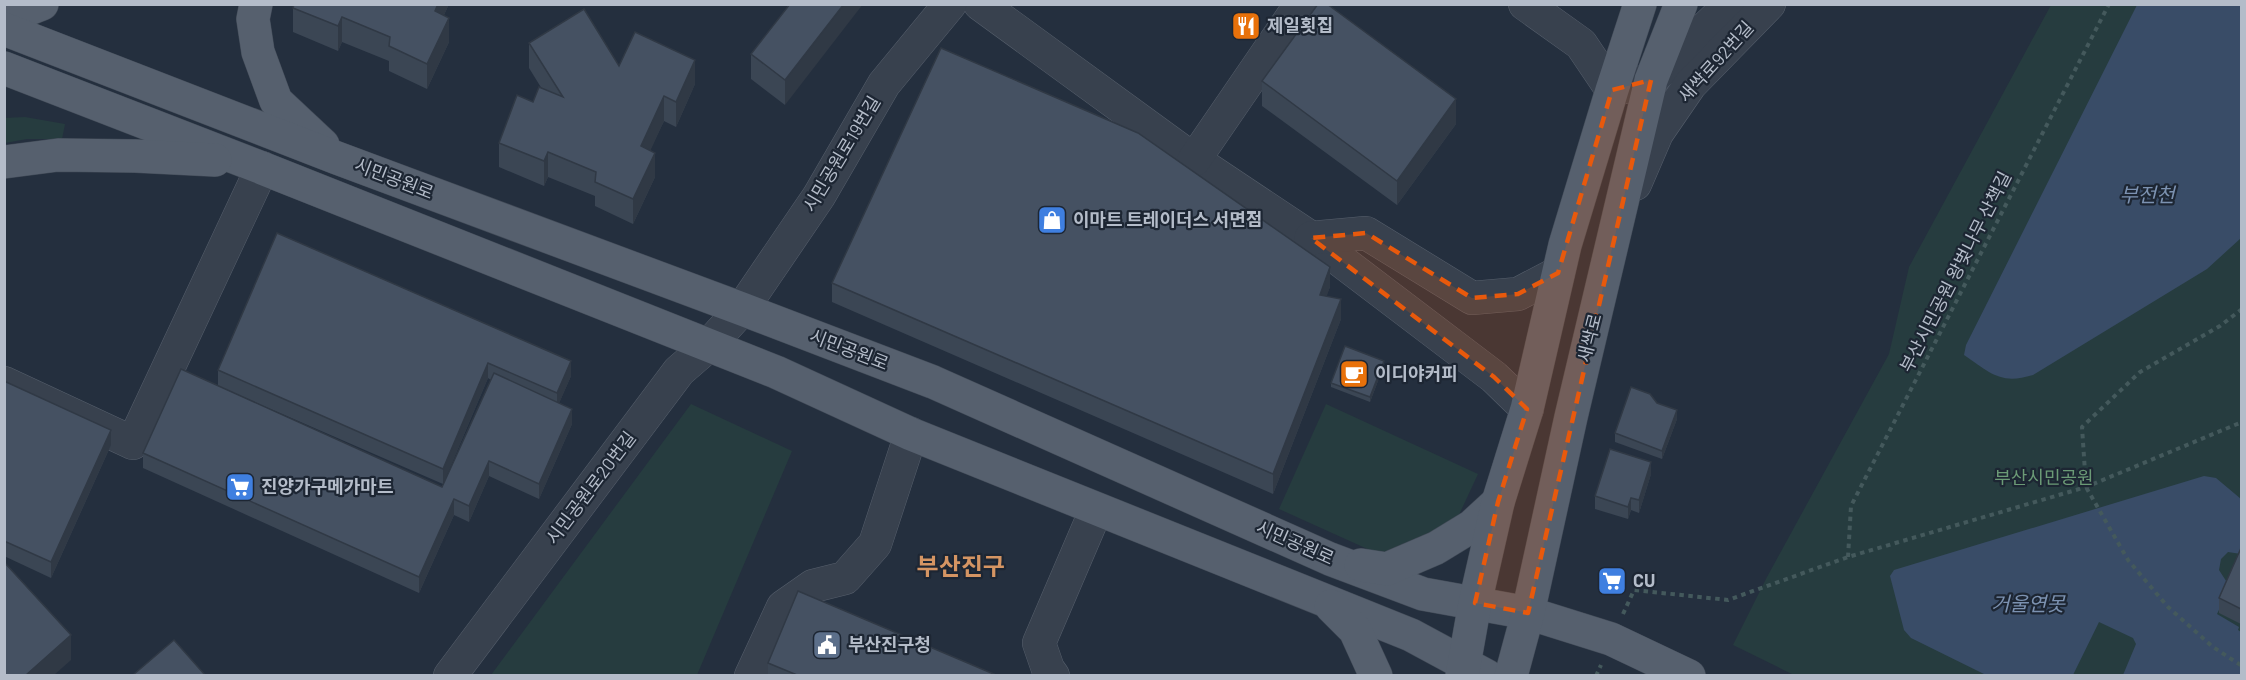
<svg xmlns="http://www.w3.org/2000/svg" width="2246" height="680" viewBox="0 0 2246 680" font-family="Barlow,'Noto Sans KR',sans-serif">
  <rect width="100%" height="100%" fill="#242f3e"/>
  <g fill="#263c3f">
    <polygon points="2051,5 2241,5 2241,675 1794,675 1733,645 1767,577 1889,354 1909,267"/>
    <polygon points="25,117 65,124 62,139 27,139 5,143 4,118"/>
    <polygon points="691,404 792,451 697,675 491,675"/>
    <polygon points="1326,404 1478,474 1458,517 1400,555 1383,556 1279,509"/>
  </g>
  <g fill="#394c67">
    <path d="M2137 5H2241V238L2207 269 2033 375C2000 385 1991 373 1964 355L1966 345Z"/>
    <polygon points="2204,476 2216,478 2241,499 2241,554 2228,552 2221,559 2219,570 2230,587 2217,614 2239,627 2238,630 2241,632 2241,675 2123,675 2136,644 2133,638 2099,622 2073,675 1986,675 1911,638 1904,630 1890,576 1894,570"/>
  </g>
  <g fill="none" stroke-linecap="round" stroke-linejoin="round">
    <g stroke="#565f6c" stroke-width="34">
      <g id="minor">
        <polyline points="980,4 1194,160 1311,238 1494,377 1527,409"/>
        <polyline points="1525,4 1581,44 1612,90 1651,80 1731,4"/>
        <polyline points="1194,160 1301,4"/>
        <polyline points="1635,184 1657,133 1690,85 1769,4"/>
        <polyline points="1311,238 1366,233 1472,298 1518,294 1558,273"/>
        <polyline points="4,383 133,443 262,168"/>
        <polyline points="450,676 679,371 709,345 742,309 819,196 884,84 950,4"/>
        <polyline points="751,676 783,607 813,586 845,578 875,544 911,434"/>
        <polyline points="1053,676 1048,669 1039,643 1096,510"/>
      </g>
    </g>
    <g stroke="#414a57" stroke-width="34">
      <g id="major">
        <polyline points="256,4 253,19 258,52 276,101 323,145"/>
        <polyline points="4,19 42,4"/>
        <polyline points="4,29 337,158 742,309 933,382 1330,559 1423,594 1528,613 1611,639 1689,676"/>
        <polyline points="4,68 262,168 776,372 911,434 1411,635 1487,676"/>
        <polyline points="4,162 58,155 135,156 215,160"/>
        <polyline points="1361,565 1387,569 1436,548 1472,526 1498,502"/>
        <polyline points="1331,606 1355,630 1376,676"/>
        <polyline points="1462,676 1475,603 1498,502 1527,409 1565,245 1612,90 1640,4"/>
        <polyline points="1511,676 1528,613 1571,417 1651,80 1681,4"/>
      </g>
    </g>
    <g stroke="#44595c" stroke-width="4" stroke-dasharray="4.5 4.5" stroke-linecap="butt">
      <polyline points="2242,309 2220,326 2140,372 2082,427 2086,487 2128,560 2168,607 2213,647 2242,666"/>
      <polyline points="1848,557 1851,506 2109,4"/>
      <polyline points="1623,614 1634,590 1728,600 1848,557 2086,487 2242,422"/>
      <polyline points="1596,676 1601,665"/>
    </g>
    <use href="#minor" stroke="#38414e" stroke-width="33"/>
    <use href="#major" stroke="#56606e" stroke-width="33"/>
  </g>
  <g fill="#3b4654">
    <polygon points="294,4 449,4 444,15 449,42 427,89 389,71 389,61 342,42 338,51 293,32 293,8"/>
    <polygon points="790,4 785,105 751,79 751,54"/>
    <polygon points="529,43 695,84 676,127 664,121 650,150 655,177 633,224 595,206 595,196 548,177 544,186 499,167 499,143 533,102 542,89 529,68"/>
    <polygon points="1262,81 1456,124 1397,205 1262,106"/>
    <polygon points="277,233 571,376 559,403 572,424 539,499 489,476 469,522 454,515 419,593 143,468 143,453 442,487 491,380 488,378 443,484 218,386 218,370"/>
    <polygon points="832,283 1330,287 1326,296 1341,319 1273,494 832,302"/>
    <polygon points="1384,365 1370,402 1331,387 1331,383"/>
    <polygon points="4,381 111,445 51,578 4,556"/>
    <polygon points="1657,403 1677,419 1662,459 1615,442 1615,433"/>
    <polygon points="1651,474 1639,513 1631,510 1628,519 1595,509 1595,496"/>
    <polygon points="2241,548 2241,624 2219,613 2219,598"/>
    <polygon points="768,663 996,675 768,675"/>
  </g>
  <g fill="#303945">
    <polygon points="438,4 449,4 435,35 435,11"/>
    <polygon points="844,4 863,4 785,105 785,80"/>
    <polygon points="342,17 342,42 338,51 338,26"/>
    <polygon points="449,18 449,42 427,89 427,64"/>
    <polygon points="695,60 695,84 676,127 676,102"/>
    <polygon points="664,96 664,121 641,171 641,146"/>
    <polygon points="1456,99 1456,124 1397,205 1397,181"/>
    <polygon points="548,152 548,177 544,186 544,161"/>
    <polygon points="655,153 655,177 633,224 633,199"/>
    <polygon points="1330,267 1330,287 1320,315 1320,295"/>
    <polygon points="1341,299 1341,319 1273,494 1273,474"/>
    <polygon points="571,361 571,376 557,408 557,393"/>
    <polygon points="1384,361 1384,365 1370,402 1370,397"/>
    <polygon points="488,363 488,378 443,484 443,469"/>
    <polygon points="572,409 572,424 539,499 539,484"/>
    <polygon points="1677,410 1677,419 1662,459 1662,451"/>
    <polygon points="111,430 111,445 51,578 51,562"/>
    <polygon points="489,461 489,476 469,522 469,506"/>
    <polygon points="1651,462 1651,474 1639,513 1639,500"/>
    <polygon points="1631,498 1631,510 1628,519 1628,507"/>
    <polygon points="454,499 454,515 419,593 419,577"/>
    <polygon points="71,635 71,660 54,675 26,675"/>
  </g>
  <g fill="#455162" stroke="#303945" stroke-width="1.5">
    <polygon points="294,4 438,4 435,11 449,18 427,64 389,46 390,37 342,17 338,26 293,8"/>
    <polygon points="790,4 844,4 785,80 751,54"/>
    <polygon points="1318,4 1327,4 1456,99 1397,181 1262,81"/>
    <polygon points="584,9 619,66 635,32 695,60 676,102 664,96 641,146 655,153 633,199 595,182 596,172 548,152 544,161 499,143 517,95 533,102 539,87 563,97 529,43"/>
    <polygon points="941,48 1138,133 1330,267 1320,295 1341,299 1273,474 832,283"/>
    <polygon points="277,233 571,361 557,393 488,363 443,469 218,370"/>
    <polygon points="1345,346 1384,361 1370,397 1331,383"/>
    <polygon points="181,369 442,487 494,373 572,409 539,484 489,461 469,506 454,499 419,577 143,453"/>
    <polygon points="4,381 111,430 51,562 4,541"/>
    <polygon points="1631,387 1650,394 1657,403 1677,410 1662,451 1615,433"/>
    <polygon points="1610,449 1651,462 1639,500 1631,498 1628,507 1595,496"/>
    <polygon points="2241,548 2241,609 2219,598"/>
    <polygon points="4,562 71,635 26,675 4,675"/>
    <polygon points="798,591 996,675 797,675 768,663"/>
    <polygon points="174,640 205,675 133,675"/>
  </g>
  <path fill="#e8590c" fill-opacity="0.2" stroke="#e8590c" stroke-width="4.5" stroke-dasharray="12 8" stroke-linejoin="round" d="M1651 80 1528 613 1475 603 1498 502 1527 409 1494 377 1311 238 1366 233 1472 298 1518 294 1558 273 1612 90Z"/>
  <defs>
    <g id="restaurant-square" transform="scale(1.5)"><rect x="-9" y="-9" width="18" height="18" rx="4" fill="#e8710a" stroke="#1d2633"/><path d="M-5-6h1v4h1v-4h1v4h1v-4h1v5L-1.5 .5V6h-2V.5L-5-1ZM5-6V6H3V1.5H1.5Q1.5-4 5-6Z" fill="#fff"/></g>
    <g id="shop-square" transform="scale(1.5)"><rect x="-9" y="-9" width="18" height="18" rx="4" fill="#3f7fe0" stroke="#1d2633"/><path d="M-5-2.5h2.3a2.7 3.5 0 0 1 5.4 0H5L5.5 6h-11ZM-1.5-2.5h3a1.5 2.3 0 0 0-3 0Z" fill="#fff"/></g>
    <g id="cafe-square" transform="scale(1.5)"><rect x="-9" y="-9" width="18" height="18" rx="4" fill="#e8710a" stroke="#1d2633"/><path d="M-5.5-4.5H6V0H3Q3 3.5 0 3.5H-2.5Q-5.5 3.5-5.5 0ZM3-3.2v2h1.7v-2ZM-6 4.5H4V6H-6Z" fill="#fff"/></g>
    <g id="supermarket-square" transform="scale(1.5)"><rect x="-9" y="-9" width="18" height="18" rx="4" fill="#3f7fe0" stroke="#1d2633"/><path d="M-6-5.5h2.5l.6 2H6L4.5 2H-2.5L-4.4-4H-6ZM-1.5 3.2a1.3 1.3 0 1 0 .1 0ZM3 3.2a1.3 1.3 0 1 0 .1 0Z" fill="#fff"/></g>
    <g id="civic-square" transform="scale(1.5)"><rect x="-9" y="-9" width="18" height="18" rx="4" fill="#5c6f8a" stroke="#1d2633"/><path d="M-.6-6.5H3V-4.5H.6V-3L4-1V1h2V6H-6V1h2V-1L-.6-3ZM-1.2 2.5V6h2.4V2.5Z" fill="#fff"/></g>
  </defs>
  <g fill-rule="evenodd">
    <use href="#restaurant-square" x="1246" y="26"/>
    <use href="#shop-square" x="1052" y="220"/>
    <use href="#cafe-square" x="1354" y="374"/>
    <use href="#supermarket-square" x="240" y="487"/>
    <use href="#supermarket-square" x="1612" y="581"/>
    <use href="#civic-square" x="827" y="645"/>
  </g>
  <g text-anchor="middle" stroke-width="4.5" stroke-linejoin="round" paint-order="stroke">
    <g font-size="18" font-weight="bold" fill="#b4bcc9" stroke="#1d2633" text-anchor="start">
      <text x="1267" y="32">제일횟집</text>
      <text x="1073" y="226">이마트 트레이더스 서면점</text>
      <text x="1375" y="380">이디야커피</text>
      <text x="261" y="493">진양가구메가마트</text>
      <text x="1633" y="587">CU</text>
      <text x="848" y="651">부산진구청</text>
    </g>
    <g font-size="18" fill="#b4bcc9" stroke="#1d2633">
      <text transform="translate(1716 62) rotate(-48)" y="6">새싹로92번길</text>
      <text transform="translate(842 154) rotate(-59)" y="6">시민공원로19번길</text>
      <text transform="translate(394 179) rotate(21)" y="6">시민공원로</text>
      <text transform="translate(1956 272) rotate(-63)" y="6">부산시민공원 왕벚나무 산책길</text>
      <text transform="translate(1590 338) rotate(-76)" y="6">새싹로</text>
      <text transform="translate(849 350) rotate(21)" y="6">시민공원로</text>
      <text transform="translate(591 488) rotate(-53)" y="6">시민공원로20번길</text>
      <text transform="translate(1295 543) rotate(24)" y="6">시민공원로</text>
    </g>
    <g font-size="18" fill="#6b9a76" stroke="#1d2633">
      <text x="2044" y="484">부산시민공원</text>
    </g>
    <g font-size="20" font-style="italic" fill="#7c92b1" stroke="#1d2633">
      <text x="2147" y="202">부전천</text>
      <text x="2028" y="611">거울연못</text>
    </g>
    <g font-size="24" font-weight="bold" fill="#d59563" stroke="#1d2633">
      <text x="961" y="575">부산진구</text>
    </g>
  </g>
  <rect width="2246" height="680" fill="none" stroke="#b4bcc9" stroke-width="12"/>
</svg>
